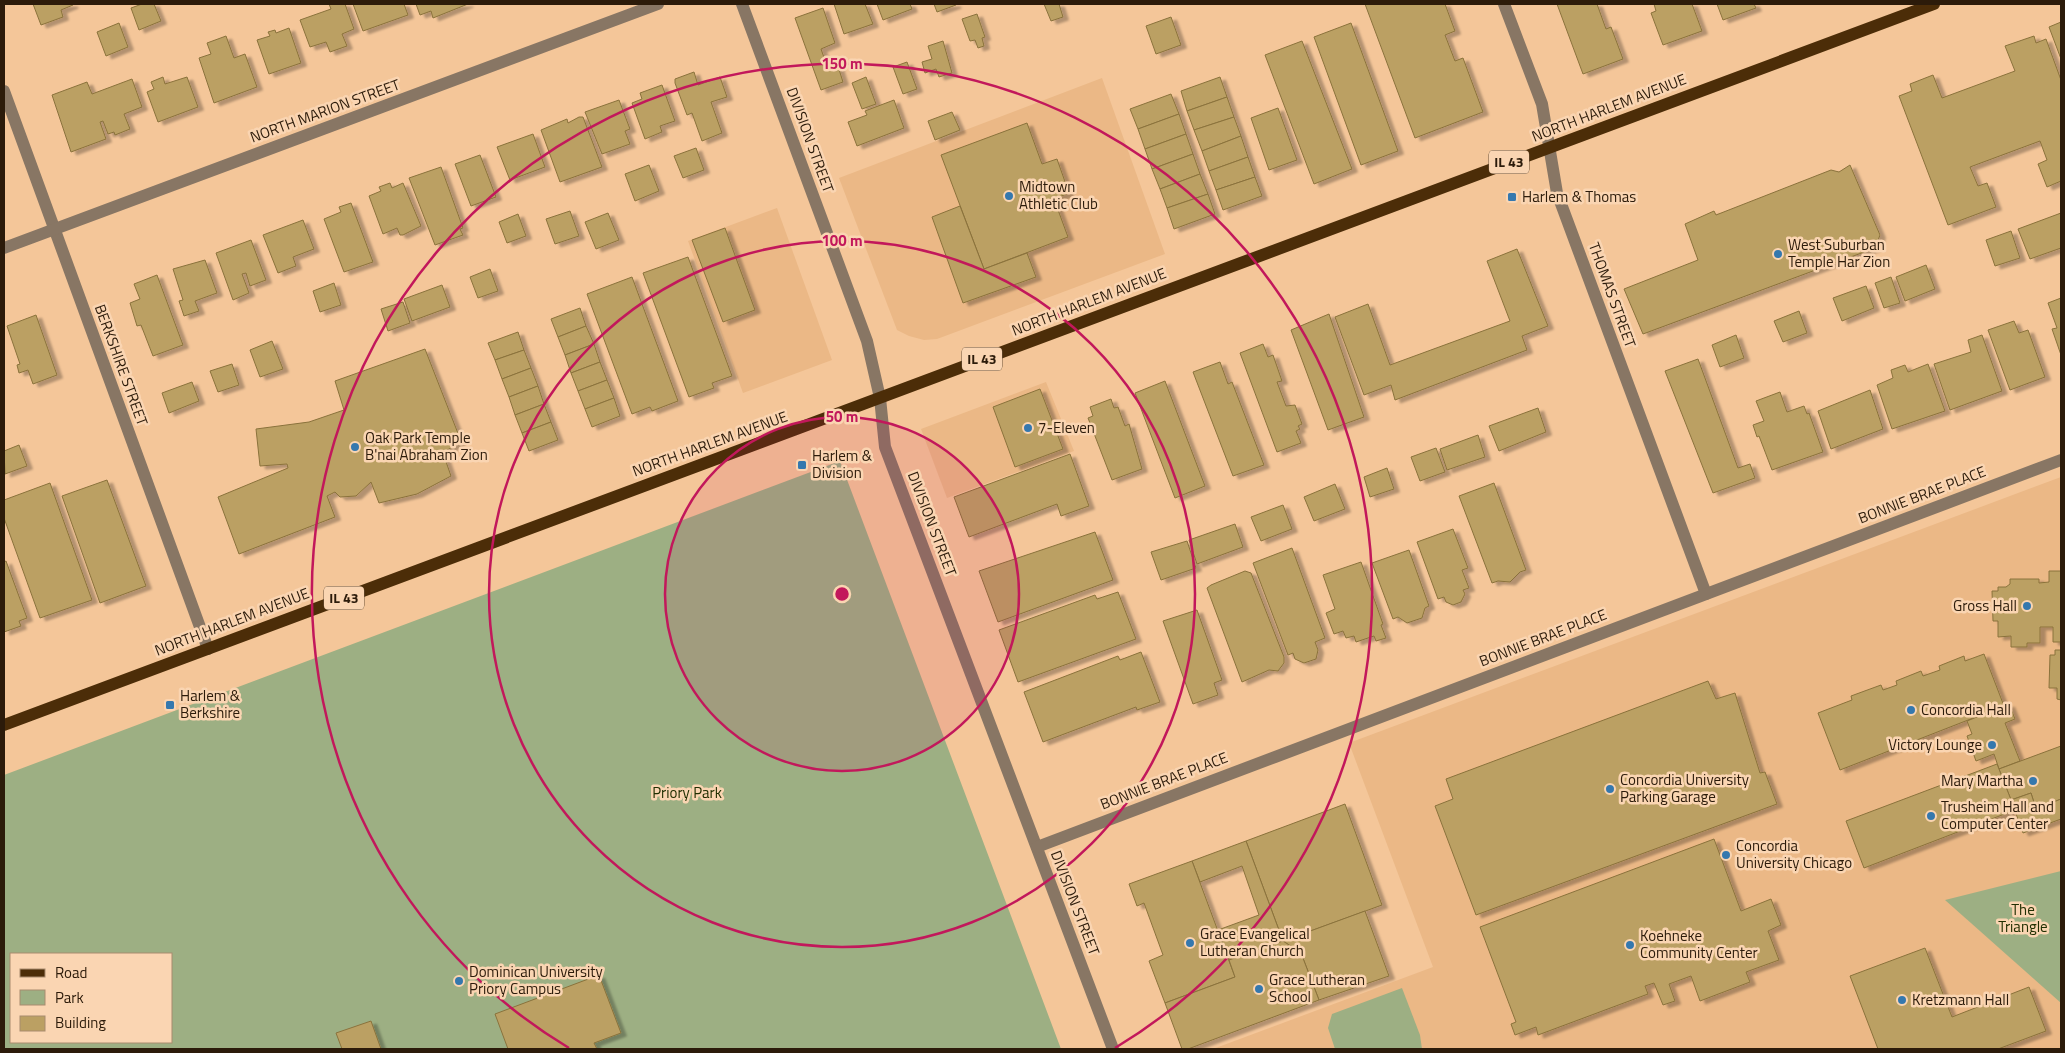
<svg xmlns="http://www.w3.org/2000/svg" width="2065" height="1053" viewBox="0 0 2065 1053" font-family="'Titillium Web',sans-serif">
  <defs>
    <filter id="shadow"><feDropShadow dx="5.5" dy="3" stdDeviation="1" flood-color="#0004"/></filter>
  </defs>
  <rect width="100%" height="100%" fill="#f4c699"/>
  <g fill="#ebb886">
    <polygon points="1102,78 1165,254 937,339 924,340 909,336 897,330 839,178"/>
    <polygon points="777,208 832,360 743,393 688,241"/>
    <polygon points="1046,382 1074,451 947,498 921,429"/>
    <polygon points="2061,477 2061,1049 1213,1049 1433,967 1349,743"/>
  </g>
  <g fill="#9daf83" fill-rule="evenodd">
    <path d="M840 461 1061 1049H4V775ZM11 954H171V1042H11Z"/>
    <polygon points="2061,871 2061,1003 1945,900"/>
    <polygon points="1402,988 1420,1035 1422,1049 1335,1049 1328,1028 1332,1014"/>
  </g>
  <g fill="#bba063" stroke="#8a723c" filter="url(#shadow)">
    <polygon points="33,4 72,4 73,5 61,10 63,17 41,25"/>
    <polygon points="142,4 154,4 161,21 139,30 131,8"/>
    <polygon points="329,4 345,4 354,29 342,34 347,46 330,52 326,42 310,47 300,20 331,9"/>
    <polygon points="353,4 404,4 408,15 363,31"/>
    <polygon points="416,4 468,4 433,18 431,11 420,15"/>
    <polygon points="834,4 865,4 873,24 844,34"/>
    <polygon points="877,4 910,4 912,9 883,20"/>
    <polygon points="934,4 955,4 956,5 937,12"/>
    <polygon points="1044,4 1059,4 1063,17 1051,21"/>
    <polygon points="1365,4 1445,4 1455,31 1445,35 1455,61 1463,58 1483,112 1415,138"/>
    <polygon points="1557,4 1597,4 1606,29 1611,27 1623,59 1583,74"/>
    <polygon points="1654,4 1692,4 1702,31 1663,45 1651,13 1656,11"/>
    <polygon points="1717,4 1754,4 1756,8 1723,20"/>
    <polygon points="823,8 835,43 821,49 826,63 836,60 843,82 821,90 795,18"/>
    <polygon points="977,14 985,37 982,38 984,46 978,48 975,40 970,41 962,19"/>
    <polygon points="1171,17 1181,45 1156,54 1146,26"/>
    <polygon points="2061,22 2061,59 2049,27"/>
    <polygon points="119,23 128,47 106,56 97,32"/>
    <polygon points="1351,23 1398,151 1361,165 1314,37"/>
    <polygon points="289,28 301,63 269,74 257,40 270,36 268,32 275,30 276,33"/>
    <polygon points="226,36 234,58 245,54 257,87 214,103 199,58 211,54 207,43"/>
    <polygon points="2034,36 2036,43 2046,39 2061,80 2061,181 2047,187 2038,164 2047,160 2040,141 1970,167 1978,186 1987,183 1996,207 1948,225 1899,96 1912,91 1910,84 1933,75 1942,98 2015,71 2005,46"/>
    <polygon points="943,41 952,73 939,77 936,69 925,73 922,62 932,59 928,46"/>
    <polygon points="1302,41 1352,169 1314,184 1265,55"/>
    <polygon points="907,62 917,89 903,94 893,67"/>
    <polygon points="694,72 698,85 720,77 727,97 711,102 722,133 702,141 692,113 687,115 675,83 675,79"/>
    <polygon points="163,77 165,84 187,77 198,107 158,122 147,92 154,89 151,82"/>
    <polygon points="866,77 876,104 862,109 852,83"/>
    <polygon points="1220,77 1227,97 1187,111 1181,91"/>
    <polygon points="132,79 142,107 124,114 130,129 115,135 114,132 108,134 103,121 100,122 106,139 71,152 52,95 87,82 92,94"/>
    <polygon points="662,85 675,121 660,126 662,132 645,139 632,103 642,99 640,93"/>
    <polygon points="1171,94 1179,114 1138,129 1130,109"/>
    <polygon points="1227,97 1234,117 1194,130 1187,111"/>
    <polygon points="619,100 630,129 625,131 630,144 602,154 585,112"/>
    <polygon points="894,100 904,128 857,146 848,122 867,115 865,111"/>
    <polygon points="1278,108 1297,160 1269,170 1251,118"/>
    <polygon points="952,112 960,130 935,140 928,121"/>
    <polygon points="1179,114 1186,134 1145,149 1138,129"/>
    <polygon points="579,117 583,117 602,167 560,182 541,130 567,119 568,123"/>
    <polygon points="1234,117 1241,136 1202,151 1194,130"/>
    <polygon points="1027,123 1042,164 1057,159 1069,193 1054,199 1068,237 984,269 941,155"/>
    <polygon points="533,134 545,167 510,180 497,147"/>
    <polygon points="1186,134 1193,154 1152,169 1145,149"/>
    <polygon points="1241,136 1248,157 1209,171 1202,151"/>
    <polygon points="696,148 704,170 683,178 674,156"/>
    <polygon points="1193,154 1200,174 1160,189 1152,169"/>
    <polygon points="480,155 496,197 471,206 455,164"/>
    <polygon points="1248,157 1255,177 1216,190 1209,171"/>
    <polygon points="649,165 659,191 635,201 625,174"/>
    <polygon points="1850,165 1880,235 1875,248 1643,334 1624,289 1698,260 1685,224 1714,211 1716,215 1831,170 1839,172"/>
    <polygon points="441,167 463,228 460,229 463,235 435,245 409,178"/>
    <polygon points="1200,174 1208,194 1167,208 1160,189"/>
    <polygon points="1255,177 1262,196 1223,210 1216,190"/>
    <polygon points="390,183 392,188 403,183 421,226 403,235 400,235 397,228 383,234 369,196 381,191 379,187"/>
    <polygon points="1208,194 1215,214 1174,229 1167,208"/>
    <polygon points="351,203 373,262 344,272 324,219 341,212 339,207"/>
    <polygon points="960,206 984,269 1027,253 1036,277 963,303 932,217"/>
    <polygon points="570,211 579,236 555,244 546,219"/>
    <polygon points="608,213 619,240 596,249 585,222"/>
    <polygon points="2061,213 2061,248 2030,259 2018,229"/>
    <polygon points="518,214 526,236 507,243 499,222"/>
    <polygon points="303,220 314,249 293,257 296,266 278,273 263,235"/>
    <polygon points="725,228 755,310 723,322 692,240"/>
    <polygon points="2011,231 2020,258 1995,266 1986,240"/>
    <polygon points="251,240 266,280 250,286 246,273 242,274 249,293 233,300 216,253"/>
    <polygon points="1517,249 1548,326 1522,336 1527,350 1395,400 1391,385 1364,395 1335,317 1368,304 1390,365 1510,321 1487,261"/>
    <polygon points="688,257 732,376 712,383 714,388 689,397 643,273"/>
    <polygon points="205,260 217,293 195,301 199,311 184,316 179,301 183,300 173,269"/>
    <polygon points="1926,265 1935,289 1905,301 1896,277"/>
    <polygon points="490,269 498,291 478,298 470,277"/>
    <polygon points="157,275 183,345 153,356 141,325 137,326 130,303 140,299 134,284"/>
    <polygon points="632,277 678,401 652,411 650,407 632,414 587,294"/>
    <polygon points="1891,277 1900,303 1884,308 1875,283"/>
    <polygon points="334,283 341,305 320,312 313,291"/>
    <polygon points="442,285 450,307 412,321 404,299"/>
    <polygon points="1866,286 1874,308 1842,321 1833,298"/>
    <polygon points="2061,298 2061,355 2052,329 2057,328 2048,303"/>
    <polygon points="403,302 410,323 388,331 381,309"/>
    <polygon points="580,308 586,326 558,337 551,319"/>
    <polygon points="1799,311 1807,333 1783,342 1774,321"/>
    <polygon points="1329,314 1364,417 1328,430 1291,330"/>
    <polygon points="36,315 57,375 33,384 28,370 19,373 17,365 20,364 7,326"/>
    <polygon points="2014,321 2019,333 2028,330 2045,377 2010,390 1988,330"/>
    <polygon points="586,326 594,344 565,355 558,337"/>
    <polygon points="518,332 524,350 495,360 488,343"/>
    <polygon points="1736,335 1744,358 1720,367 1712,345"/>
    <polygon points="1982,335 2002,391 1950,410 1934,364 1971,352 1968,340"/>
    <polygon points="272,341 283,369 260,377 250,350"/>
    <polygon points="594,344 600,362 571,373 565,355"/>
    <polygon points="1263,344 1268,357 1273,355 1282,381 1277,382 1286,406 1295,405 1302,424 1298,426 1300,429 1296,431 1301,443 1277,452 1240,353"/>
    <polygon points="425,349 461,441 443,453 451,476 417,494 379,503 371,482 356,496 340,497 335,492 327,496 335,517 239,554 218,497 288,468 287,464 260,466 256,429 309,422 344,410 335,381"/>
    <polygon points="524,350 531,368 502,379 495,360"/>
    <polygon points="1698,359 1738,468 1750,464 1755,478 1713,493 1665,371"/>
    <polygon points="600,362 607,380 578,391 571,373"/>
    <polygon points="1220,362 1228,384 1232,382 1264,465 1233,476 1193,372"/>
    <polygon points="232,364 239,385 218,392 210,371"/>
    <polygon points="1928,364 1945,411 1892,429 1877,385 1893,378 1891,370 1905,365 1908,372"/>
    <polygon points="531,368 538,386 509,397 502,379"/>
    <polygon points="607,380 614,398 585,409 578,391"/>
    <polygon points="1165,381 1205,486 1175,498 1135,393"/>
    <polygon points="192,382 199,401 169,413 162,393"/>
    <polygon points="538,386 544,404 515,415 509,397"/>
    <polygon points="1040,389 1063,449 1015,467 993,407"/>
    <polygon points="1870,390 1883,429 1831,449 1818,411"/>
    <polygon points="1780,392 1787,412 1804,406 1807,414 1809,413 1823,452 1772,470 1759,436 1757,437 1753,425 1764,421 1756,401"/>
    <polygon points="614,398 620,416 592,427 585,409"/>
    <polygon points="1111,399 1114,408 1118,407 1125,426 1129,424 1142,469 1112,480 1088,418 1093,416 1090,407"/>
    <polygon points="544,404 551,422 522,433 515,415"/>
    <polygon points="1538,408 1546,432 1499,451 1489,426"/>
    <polygon points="551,422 558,440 529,451 522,433"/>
    <polygon points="1478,435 1485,457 1447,470 1440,449"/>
    <polygon points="19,445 27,466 5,474 4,451"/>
    <polygon points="1436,448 1445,472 1420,481 1411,457"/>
    <polygon points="1070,454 1089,506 1061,516 1057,504 969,537 954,497"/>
    <polygon points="1387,468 1394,489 1370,497 1364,477"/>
    <polygon points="107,480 146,586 100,603 62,496"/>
    <polygon points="50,483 92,600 40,618 4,518 4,500"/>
    <polygon points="1494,483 1526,570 1520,572 1510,582 1498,581 1492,583 1459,496"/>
    <polygon points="1335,484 1345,509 1314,521 1304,497"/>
    <polygon points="1283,505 1292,529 1261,541 1251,517"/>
    <polygon points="1235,524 1243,547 1197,564 1189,540"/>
    <polygon points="1453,529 1468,568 1462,570 1469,588 1463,590 1465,594 1461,602 1453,605 1446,602 1444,597 1438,599 1417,542"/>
    <polygon points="1095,532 1113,580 998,622 979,571"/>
    <polygon points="1187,541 1196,568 1161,580 1151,552"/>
    <polygon points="1292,548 1325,638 1315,642 1318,650 1316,659 1304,663 1295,659 1293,653 1288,655 1253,563"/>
    <polygon points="1409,550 1429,606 1425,608 1422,618 1407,623 1398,617 1393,619 1372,563"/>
    <polygon points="6,561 27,618 19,621 21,626 4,632 4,562"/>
    <polygon points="1361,562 1383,624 1381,625 1386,638 1376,641 1374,636 1356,642 1354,636 1346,638 1343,631 1334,634 1326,613 1335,609 1323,575"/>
    <polygon points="1245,571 1251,573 1284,657 1284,663 1278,671 1269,670 1242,682 1207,588 1211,585"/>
    <polygon points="2049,571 2061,571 2061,642 2053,642 2053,627 2040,627 2040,643 2027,643 2027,647 2011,647 2011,636 1998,637 1998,621 1993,621 1992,591 1998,591 1998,587 2006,587 2010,584 2010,579 2039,579 2039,583 2049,582"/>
    <polygon points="1118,592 1136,639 1018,682 999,630 1095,595 1097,599"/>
    <polygon points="1197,610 1222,680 1214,683 1218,695 1193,704 1163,621"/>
    <polygon points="2055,650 2061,650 2061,700 2057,699 2057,688 2049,688 2050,655 2055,655"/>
    <polygon points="1141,652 1160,702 1137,710 1136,707 1043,742 1024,692 1118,656 1120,660"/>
    <polygon points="1984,654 2004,706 1840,770 1818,713 1852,700 1851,696 1881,685 1883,690 1897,685 1896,681 1921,671 1923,676 1940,670 1939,666 1964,656 1965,661"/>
    <polygon points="1708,681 1716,699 1735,693 1760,773 1765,772 1777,804 1476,915 1435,806 1453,799 1446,779"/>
    <polygon points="2009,704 2015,719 2005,723 2020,761 1999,769 1994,754 1976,761 1967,736 1972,734 1967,721"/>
    <polygon points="2061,746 2061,799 2036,809 2031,793 2011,800 1999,769"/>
    <polygon points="1997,764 2015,810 1864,868 1846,821"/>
    <polygon points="2031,793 2036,809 2061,799 2061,819 2023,833 2011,800"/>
    <polygon points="1345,804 1382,905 1283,941 1246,841"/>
    <polygon points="1714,839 1741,911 1771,899 1781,925 1768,931 1779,960 1746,972 1750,982 1700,1001 1691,976 1669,984 1675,1001 1663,1005 1654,983 1645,986 1648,994 1538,1035 1536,1027 1515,1035 1511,1024 1516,1022 1480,927"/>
    <polygon points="1246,841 1283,941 1229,960 1218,930 1259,915 1242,866 1200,882 1192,861"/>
    <polygon points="1192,861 1235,977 1165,1003 1149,961 1163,955 1144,903 1137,906 1129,884"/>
    <polygon points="1365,911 1389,976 1319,1000 1301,953 1283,941"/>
    <polygon points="1283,941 1301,953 1319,1000 1188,1049 1182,1049 1165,1003 1235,977 1229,960"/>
    <polygon points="1925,948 1952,1017 2029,987 2046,1031 1998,1049 1878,1049 1850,976"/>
    <polygon points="599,975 621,1033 594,1043 597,1049 508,1049 495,1014"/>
    <polygon points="371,1021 381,1049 342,1049 336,1033"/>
  </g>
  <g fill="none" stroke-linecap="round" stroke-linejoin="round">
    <g stroke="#887664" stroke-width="12">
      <polyline points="742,4 867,341 880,398 885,447 1113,1049"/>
      <polyline points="1504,4 1542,104 1557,193 1706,594"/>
      <polyline points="4,91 208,649"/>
      <polyline points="4,248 658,4"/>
      <polyline points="1037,847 2061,460"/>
    </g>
    <polyline stroke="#4c2d08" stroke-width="12" points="4,725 1934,4"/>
  </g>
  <circle cx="842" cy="594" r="177" fill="#c2185b" fill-opacity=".12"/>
  <g fill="none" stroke="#c2185b" stroke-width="2.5">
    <circle cx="842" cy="594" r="177"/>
    <circle cx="842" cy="594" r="353"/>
    <path d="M569 1048A530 530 0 1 1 1115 1048"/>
  </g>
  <g fill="#3578ae" stroke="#fad5b2" stroke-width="2">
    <circle cx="1009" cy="196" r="5"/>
    <rect x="1507" y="192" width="10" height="10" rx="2.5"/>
    <circle cx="1778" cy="254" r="5"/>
    <circle cx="1028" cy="428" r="5"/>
    <circle cx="355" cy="447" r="5"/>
    <rect x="797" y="460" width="10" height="10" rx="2.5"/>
    <circle cx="2027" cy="606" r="5"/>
    <rect x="165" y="700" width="10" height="10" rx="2.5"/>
    <circle cx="1911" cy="710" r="5"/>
    <circle cx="1992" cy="745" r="5"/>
    <circle cx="2033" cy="781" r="5"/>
    <circle cx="1610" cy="789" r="5"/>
    <circle cx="1931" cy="816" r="5"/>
    <circle cx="1726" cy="855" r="5"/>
    <circle cx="1190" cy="943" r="5"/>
    <circle cx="1630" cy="945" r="5"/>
    <circle cx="459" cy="981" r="5"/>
    <circle cx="1259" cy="989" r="5"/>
    <circle cx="1902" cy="1000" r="5"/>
  </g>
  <g text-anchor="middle" stroke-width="5" stroke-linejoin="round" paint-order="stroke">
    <g fill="#fad5b2" stroke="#6a533c" stroke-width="1">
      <rect x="1489" y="150.5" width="40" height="23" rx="4"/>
      <rect x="962" y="347.5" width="40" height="23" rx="4"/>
      <rect x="324" y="586.5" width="40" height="23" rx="4"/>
    </g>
    <g font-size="14" font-weight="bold" fill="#2c1b0a">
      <text x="1509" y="167">IL 43</text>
      <text x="982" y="364">IL 43</text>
      <text x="344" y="603">IL 43</text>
    </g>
    <g font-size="15" fill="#2c1b0a" stroke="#fad5b2">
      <text transform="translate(1609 108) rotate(-21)" y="5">NORTH HARLEM AVENUE</text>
      <text transform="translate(325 111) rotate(-20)" y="5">NORTH MARION STREET</text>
      <text transform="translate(810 140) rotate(70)" y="5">DIVISION STREET</text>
      <text transform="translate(1612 295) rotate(70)" y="5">THOMAS STREET</text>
      <text transform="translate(1089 302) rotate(-21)" y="5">NORTH HARLEM AVENUE</text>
      <text transform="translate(121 365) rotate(70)" y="5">BERKSHIRE STREET</text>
      <text transform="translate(710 444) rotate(-20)" y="5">NORTH HARLEM AVENUE</text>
      <text transform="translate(1922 495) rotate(-21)" y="5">BONNIE BRAE PLACE</text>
      <text transform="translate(932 524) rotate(69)" y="5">DIVISION STREET</text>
      <text transform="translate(232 622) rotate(-21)" y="5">NORTH HARLEM AVENUE</text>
      <text transform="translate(1543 638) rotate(-21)" y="5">BONNIE BRAE PLACE</text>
      <text transform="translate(1164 781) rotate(-21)" y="5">BONNIE BRAE PLACE</text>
      <text transform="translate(1075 903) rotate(69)" y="5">DIVISION STREET</text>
    </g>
    <g font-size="15" fill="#2c1b0a" stroke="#fad5b2" text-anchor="start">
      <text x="1019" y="192">Midtown<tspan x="1019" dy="17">Athletic Club</tspan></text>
      <text x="1522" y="202">Harlem &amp; Thomas</text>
      <text x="1788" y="250">West Suburban<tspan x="1788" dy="17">Temple Har Zion</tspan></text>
      <text x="1038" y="433">7-Eleven</text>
      <text x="365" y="443">Oak Park Temple<tspan x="365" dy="17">B'nai Abraham Zion</tspan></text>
      <text x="812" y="461">Harlem &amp;<tspan x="812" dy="17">Division</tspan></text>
      <text x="2017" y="611" text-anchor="end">Gross Hall</text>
      <text x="180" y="701">Harlem &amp;<tspan x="180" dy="17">Berkshire</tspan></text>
      <text x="1921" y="715">Concordia Hall</text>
      <text x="1982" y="750" text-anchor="end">Victory Lounge</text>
      <text x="1620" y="785">Concordia University<tspan x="1620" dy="17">Parking Garage</tspan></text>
      <text x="2023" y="786" text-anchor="end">Mary Martha</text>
      <text x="1941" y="812">Trusheim Hall and<tspan x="1941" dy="17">Computer Center</tspan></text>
      <text x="1736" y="851">Concordia<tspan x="1736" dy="17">University Chicago</tspan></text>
      <text x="1200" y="939">Grace Evangelical<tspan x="1200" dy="17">Lutheran Church</tspan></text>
      <text x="1640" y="941">Koehneke<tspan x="1640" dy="17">Community Center</tspan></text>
      <text x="469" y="977">Dominican University<tspan x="469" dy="17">Priory Campus</tspan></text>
      <text x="1269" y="985">Grace Lutheran<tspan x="1269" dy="17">School</tspan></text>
      <text x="1912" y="1005">Kretzmann Hall</text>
    </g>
    <g font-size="15" fill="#212f02" stroke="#fad5b2">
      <text x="687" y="798">Priory Park</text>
      <text x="2023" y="915">The<tspan x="2023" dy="17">Triangle</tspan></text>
    </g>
  </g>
  <circle cx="842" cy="594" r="8" fill="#c2185b" stroke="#fad5b2" stroke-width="2.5"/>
  <g font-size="15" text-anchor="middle" font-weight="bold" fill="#c2185b" stroke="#fad5b2" stroke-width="5" stroke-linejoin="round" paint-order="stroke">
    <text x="842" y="69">150 m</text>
    <text x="842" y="246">100 m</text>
    <text x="842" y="422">50 m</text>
  </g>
  <rect width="2065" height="1053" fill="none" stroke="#2c1b0a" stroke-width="10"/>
  <rect x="10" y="953" width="162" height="90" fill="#fad5b2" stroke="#a88b6f"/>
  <rect x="20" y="969" width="25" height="8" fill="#4c2d08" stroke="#a88b6f"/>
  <text x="55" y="978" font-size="15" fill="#2c1b0a">Road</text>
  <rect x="20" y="990" width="25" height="15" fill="#9daf83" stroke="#a88b6f"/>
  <text x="55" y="1003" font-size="15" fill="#2c1b0a">Park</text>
  <rect x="20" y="1016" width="25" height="15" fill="#bba063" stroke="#a88b6f"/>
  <text x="55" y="1028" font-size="15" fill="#2c1b0a">Building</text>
</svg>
